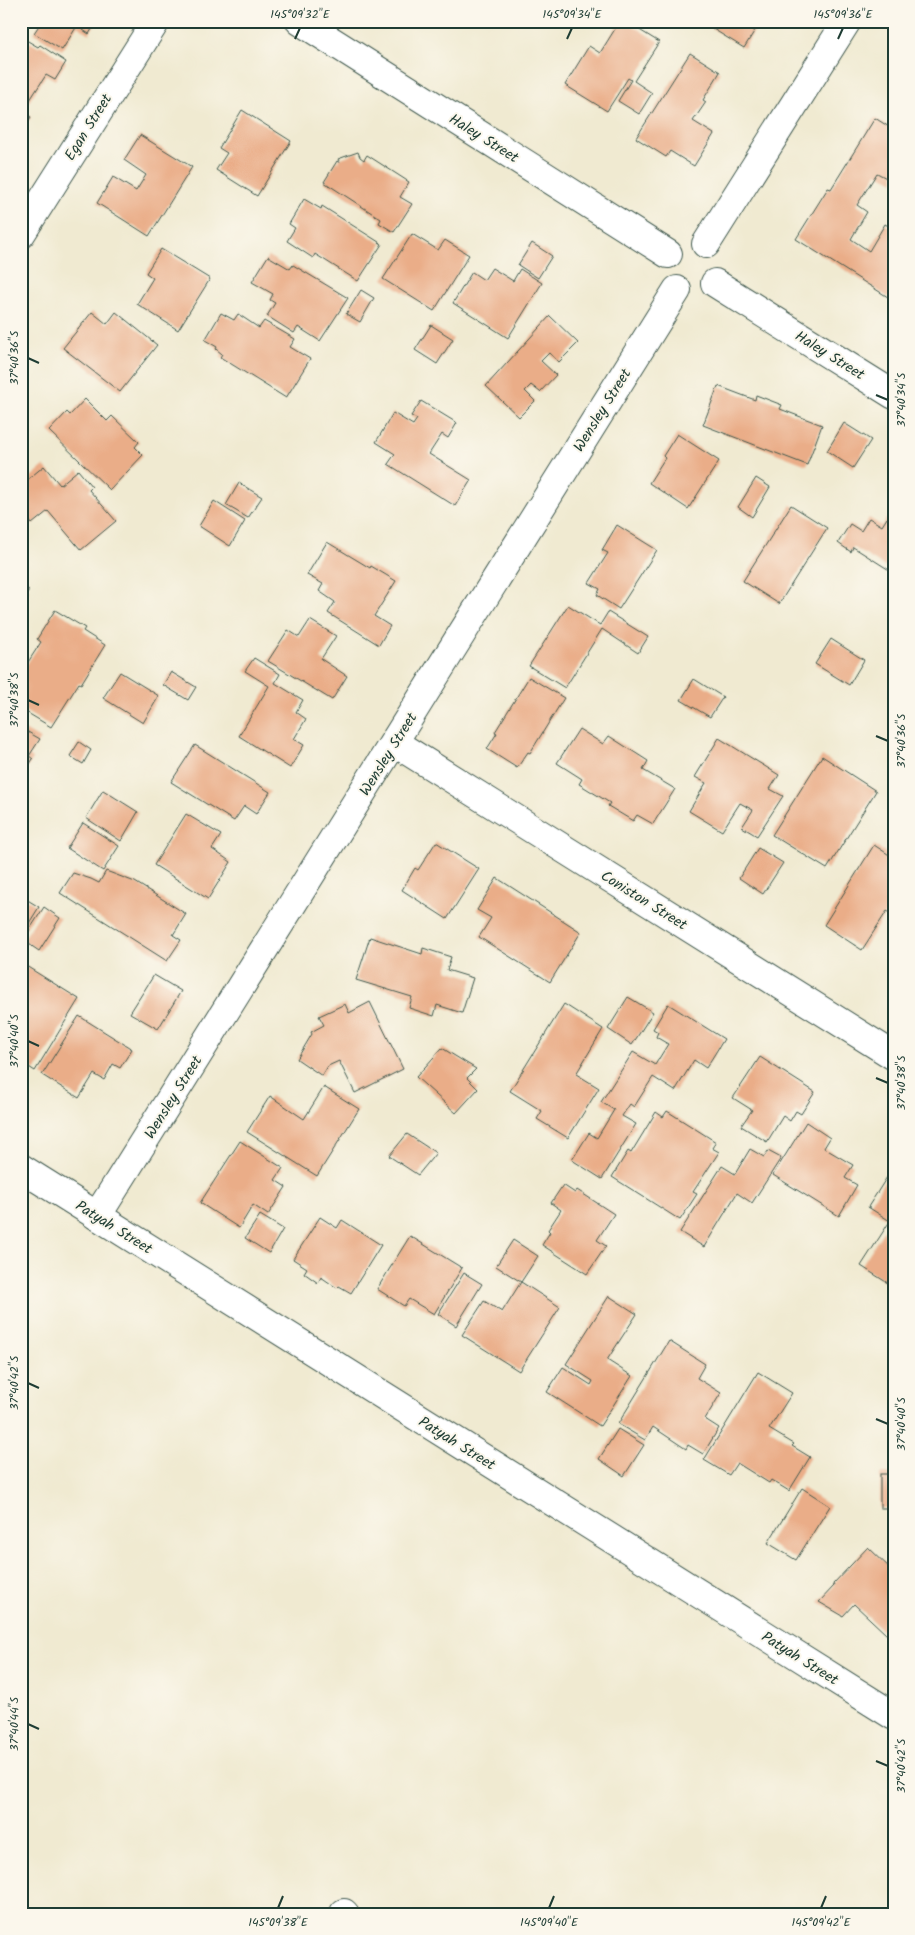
<svg xmlns="http://www.w3.org/2000/svg" width="915" height="1935" viewBox="0 0 915 1935" font-family="Kalam,sans-serif">
  <rect width="100%" height="100%" fill="#fbf7ec"/>
  <filter id="ink" filterUnits="userSpaceOnUse"><feTurbulence type="fractalNoise" baseFrequency=".02" numOctaves="2"/><feDisplacementMap in="SourceGraphic" scale="10" xChannelSelector="R" yChannelSelector="G"/><feConvolveMatrix kernelMatrix="1 2 1 2 8 2 1 2 1" color-interpolation-filters="sRGB"/></filter>
  <filter id="wash" filterUnits="userSpaceOnUse"><feTurbulence type="fractalNoise" baseFrequency=".0096" numOctaves="4" result="noise"/><feDisplacementMap in="SourceGraphic" scale="20" xChannelSelector="R" yChannelSelector="G"/><feGaussianBlur stdDeviation="1.12" result="paint"/><feColorMatrix in="noise" values="0 0 0 0 0 0 0 0 0 0 0 0 0 0 0 0 0 1.4 0 .05"/><feComposite in="paint" operator="in"/></filter>
  <g filter="url(#wash)">
    <rect width="100%" height="100%" fill="#f0ead1"/>
    <g id="blocks">
      <g fill="#eaad88">
        <polygon points="37,21 97,21 89,34 77,26 62,50 34,33 40,24"/>
        <polygon points="620,21 625,21 659,42 634,81 652,93 639,114 618,101 631,80 628,78 607,111 565,85 589,46 600,53"/>
        <polygon points="700,21 759,21 760,22 744,48"/>
        <polygon points="21,37 38,47 40,45 66,62 55,80 46,75 26,106 21,103"/>
        <polygon points="690,53 720,72 703,100 706,102 693,121 714,134 694,166 670,151 666,157 636,138"/>
        <polygon points="242,110 291,141 257,196 216,170 227,153 219,148"/>
        <polygon points="21,111 31,117 21,132"/>
        <polygon points="875,118 894,130 894,182 877,173 857,205 867,212 851,239 869,251 885,224 894,229 894,294 891,299 796,239 828,188 831,189"/>
        <polygon points="140,135 192,167 149,236 97,203 113,177 136,191 146,175 124,160"/>
        <polygon points="358,152 360,157 364,160 367,155 409,182 400,197 412,204 394,232 379,223 381,219 324,182 337,161 340,163 338,159"/>
        <polygon points="304,199 321,209 322,206 382,244 358,281 315,254 313,258 287,241 295,228 289,224"/>
        <polygon points="412,234 438,250 445,240 469,255 434,311 383,279"/>
        <polygon points="532,243 552,256 538,278 518,265"/>
        <polygon points="161,249 210,279 178,330 137,304 153,278 146,273"/>
        <polygon points="268,256 290,269 293,265 348,298 320,341 298,327 294,333 267,316 275,303 270,300 273,294 252,282"/>
        <polygon points="492,268 513,281 520,269 542,283 508,338 453,303 472,272 484,280"/>
        <polygon points="361,290 374,298 360,322 346,314"/>
        <polygon points="92,312 107,324 116,312 157,345 120,392 63,348"/>
        <polygon points="221,313 234,320 238,314 259,328 264,321 295,339 290,347 310,359 286,398 220,357 222,354 216,349 217,347 205,340"/>
        <polygon points="550,316 578,343 559,362 549,353 541,361 556,375 540,392 531,385 525,391 535,401 519,417 486,386"/>
        <polygon points="431,325 453,339 437,364 415,350"/>
        <polygon points="718,386 755,400 756,395 782,405 780,409 822,425 807,465 703,425"/>
        <polygon points="85,399 107,421 112,416 139,442 135,447 143,455 110,490 49,431 67,412 70,415"/>
        <polygon points="421,401 457,423 448,438 442,434 429,454 471,480 455,506 388,464 395,454 376,442 393,413 413,425 417,419 411,416"/>
        <polygon points="844,423 871,440 853,468 827,451"/>
        <polygon points="677,434 719,461 688,509 649,483 665,458 663,456"/>
        <polygon points="44,466 60,485 78,470 92,487 89,490 116,521 81,550 48,511 32,524 21,511 21,485"/>
        <polygon points="756,478 770,487 752,517 738,507"/>
        <polygon points="239,483 262,497 248,518 226,505"/>
        <polygon points="214,501 245,521 230,546 199,526"/>
        <polygon points="791,505 827,528 779,604 743,581"/>
        <polygon points="869,518 882,526 887,518 894,523 894,573 853,547 851,552 838,543 850,524 861,531"/>
        <polygon points="617,525 657,550 619,609 597,595 600,589 589,583 608,553 602,550"/>
        <polygon points="327,542 370,568 371,566 396,581 374,616 390,626 379,645 328,613 335,602 319,591 323,584 307,575"/>
        <polygon points="21,585 29,590 21,602"/>
        <polygon points="568,605 600,625 608,612 648,637 638,653 602,629 565,688 529,666"/>
        <polygon points="55,610 85,628 83,631 105,645 81,684 79,683 51,727 21,709 21,673 41,642 37,639"/>
        <polygon points="310,620 336,636 321,659 347,676 332,700 268,661 288,630 299,637"/>
        <polygon points="831,639 864,660 849,685 815,664"/>
        <polygon points="254,658 280,674 275,683 303,700 296,712 306,719 294,739 304,745 290,768 239,736 269,686 245,671"/>
        <polygon points="120,672 159,696 143,723 103,698"/>
        <polygon points="171,672 196,687 188,700 163,685"/>
        <polygon points="529,677 564,698 530,753 528,752 517,768 487,749 497,733 495,732"/>
        <polygon points="694,679 723,697 710,717 681,700"/>
        <polygon points="21,728 40,739 29,756 33,759 21,777"/>
        <polygon points="579,729 603,744 609,736 648,761 643,770 675,789 653,824 637,815 633,821 608,806 610,803 579,784 582,779 557,763"/>
        <polygon points="719,738 779,775 770,789 783,796 757,836 742,827 753,810 740,803 722,831 689,811 706,783 695,777"/>
        <polygon points="79,742 91,750 83,764 70,756"/>
        <polygon points="195,745 270,792 256,814 244,806 234,821 171,782"/>
        <polygon points="822,756 876,791 827,869 772,835"/>
        <polygon points="103,790 138,812 121,841 86,818"/>
        <polygon points="186,814 221,835 212,849 231,862 208,899 154,865"/>
        <polygon points="83,823 119,846 103,871 67,848"/>
        <polygon points="436,842 479,869 447,919 402,890 415,868 418,870"/>
        <polygon points="874,845 894,858 894,915 887,911 862,950 824,925"/>
        <polygon points="758,848 783,863 763,894 739,878"/>
        <polygon points="106,871 135,882 186,914 173,935 181,940 167,961 60,893 73,873 91,879 99,883"/>
        <polygon points="497,878 581,932 550,982 479,937 491,918 477,910"/>
        <polygon points="21,896 39,907 21,936"/>
        <polygon points="44,907 60,918 39,951 23,940"/>
        <polygon points="370,937 422,954 423,948 451,957 447,970 473,978 462,1013 437,1005 434,1016 409,1008 412,997 356,980"/>
        <polygon points="26,966 79,999 35,1071 21,1062 21,973"/>
        <polygon points="154,975 181,991 158,1029 130,1013"/>
        <polygon points="628,997 653,1012 632,1045 608,1029"/>
        <polygon points="370,1002 403,1069 355,1093 339,1061 328,1066 322,1076 297,1059 312,1034 311,1032 324,1025 319,1016 345,1004 349,1013"/>
        <polygon points="564,1004 603,1029 576,1074 599,1088 568,1138 537,1119 542,1111 510,1091"/>
        <polygon points="668,1004 724,1039 706,1068 694,1060 675,1091 653,1077 634,1107 630,1104 622,1116 636,1124 602,1179 572,1160 589,1133 597,1138 614,1110 601,1102 633,1052 655,1065 668,1044 656,1037 658,1032 653,1029"/>
        <polygon points="79,1016 132,1049 120,1068 113,1064 104,1080 94,1074 79,1098 42,1075"/>
        <polygon points="442,1048 476,1069 467,1078 478,1089 456,1113 416,1077"/>
        <polygon points="760,1057 815,1092 801,1114 796,1111 790,1121 783,1116 767,1142 741,1126 752,1110 733,1098"/>
        <polygon points="324,1087 359,1109 317,1176 247,1132 270,1096 304,1119"/>
        <polygon points="667,1111 716,1142 712,1148 719,1152 693,1192 697,1194 680,1220 612,1177 628,1151 631,1153 656,1112 663,1117"/>
        <polygon points="806,1122 830,1138 824,1148 853,1165 845,1178 857,1185 839,1216 773,1175"/>
        <polygon points="407,1134 436,1153 418,1175 389,1156"/>
        <polygon points="240,1141 283,1168 275,1180 286,1187 268,1215 253,1205 239,1228 200,1203"/>
        <polygon points="750,1149 764,1157 768,1151 781,1158 752,1203 737,1193 704,1247 680,1232 722,1166 735,1174"/>
        <polygon points="887,1177 894,1181 894,1287 861,1266 890,1221 868,1207"/>
        <polygon points="563,1185 575,1193 577,1190 614,1214 597,1240 606,1246 587,1274 542,1245 550,1232 548,1230 561,1210 551,1203"/>
        <polygon points="260,1215 283,1229 269,1253 245,1238"/>
        <polygon points="320,1217 337,1228 342,1220 381,1245 351,1293 339,1286 337,1288 321,1277 318,1283 304,1273 307,1268 293,1259"/>
        <polygon points="410,1236 462,1268 434,1314 409,1299 404,1306 377,1289"/>
        <polygon points="513,1240 538,1256 521,1282 560,1307 519,1371 462,1335 484,1301 502,1312 521,1282 496,1266"/>
        <polygon points="464,1273 482,1284 456,1326 438,1314"/>
        <polygon points="609,1296 637,1314 607,1360 632,1376 600,1426 547,1392 563,1367 591,1385 593,1381 566,1364"/>
        <polygon points="669,1341 705,1364 697,1378 721,1393 705,1419 719,1428 703,1454 688,1445 686,1449 653,1427 645,1440 618,1424"/>
        <polygon points="758,1372 792,1393 769,1429 794,1444 792,1446 810,1457 789,1491 771,1480 769,1483 737,1463 729,1475 704,1460"/>
        <polygon points="618,1429 644,1445 624,1476 599,1459"/>
        <rect x="880" y="1474" width="14" height="34"/>
        <polygon points="802,1488 830,1506 796,1560 768,1543"/>
        <polygon points="868,1547 894,1572 894,1628 887,1635 854,1604 843,1616 819,1602 834,1586 833,1584"/>
      </g>
    </g>
  </g>
  <g filter="url(#ink)">
    <use href="#blocks" fill-opacity="0" stroke="#3e574c" stroke-width="1"/>
    <g fill="none" stroke-linecap="round" stroke-linejoin="round">
      <g stroke="#3e574c" stroke-width="30">
        <g id="street">
          <polyline points="300,21 668,254"/>
          <polyline points="21,234 156,21"/>
          <polyline points="706,244 847,21"/>
          <polyline points="715,283 894,395"/>
          <polyline points="395,743 894,1056"/>
          <polyline points="21,1168 894,1716"/>
          <polyline points="97,1216 677,290"/>
          <polyline points="344,1913 345,1914"/>
        </g>
      </g>
      <use href="#street" stroke="#fff" stroke-width="28"/>
    </g>
  </g>
  <path fill="none" stroke="#1f3d34" stroke-width="2" d="M295 39 300 28M567 39 572 28M838 39 843 28M28 358 39 363M876 395 888 400M28 700 39 705M876 736 888 741M28 1041 39 1046M876 1078 888 1083M28 1383 39 1388M876 1419 888 1424M28 1724 39 1729M876 1761 888 1766M278 1908 283 1896M549 1908 554 1896M821 1908 826 1896"/>
  <g text-anchor="middle" stroke-width="4" stroke-linejoin="round" paint-order="stroke">
    <g font-size="15" fill="#1f3d34" stroke="#fbf7ec">
      <text transform="translate(88 127) rotate(-58)" y="5">Egan Street</text>
      <text transform="translate(484 138) rotate(32)" y="5">Haley Street</text>
      <text transform="translate(830 355) rotate(32)" y="5">Haley Street</text>
      <text transform="translate(602 410) rotate(-58)" y="5">Wensley Street</text>
      <text transform="translate(388 754) rotate(-58)" y="5">Wensley Street</text>
      <text transform="translate(644 900) rotate(32)" y="5">Coniston Street</text>
      <text transform="translate(173 1097) rotate(-58)" y="5">Wensley Street</text>
      <text transform="translate(114 1227) rotate(32)" y="5">Patyah Street</text>
      <text transform="translate(457 1443) rotate(32)" y="5">Patyah Street</text>
      <text transform="translate(800 1658) rotate(32)" y="5">Patyah Street</text>
    </g>
  </g>
  <rect width="915" height="1935" fill="none" stroke="#fbf7ec" stroke-width="55"/>
  <rect x="28" y="28" width="860" height="1880" fill="none" stroke="#1f3d34" stroke-width="2"/>
  <g font-size="12" text-anchor="middle" fill="#1f3d34">
    <text x="300" y="18">145°09'32"E</text>
    <text x="572" y="18">145°09'34"E</text>
    <text x="843" y="18">145°09'36"E</text>
    <text transform="translate(14 358) rotate(-90)" y="4">37°40'36"S</text>
    <text transform="translate(901 400) rotate(-90)" y="4">37°40'34"S</text>
    <text transform="translate(14 700) rotate(-90)" y="4">37°40'38"S</text>
    <text transform="translate(901 741) rotate(-90)" y="4">37°40'36"S</text>
    <text transform="translate(14 1041) rotate(-90)" y="4">37°40'40"S</text>
    <text transform="translate(901 1083) rotate(-90)" y="4">37°40'38"S</text>
    <text transform="translate(14 1383) rotate(-90)" y="4">37°40'42"S</text>
    <text transform="translate(901 1424) rotate(-90)" y="4">37°40'40"S</text>
    <text transform="translate(14 1724) rotate(-90)" y="4">37°40'44"S</text>
    <text transform="translate(901 1766) rotate(-90)" y="4">37°40'42"S</text>
    <text x="278" y="1926">145°09'38"E</text>
    <text x="549" y="1926">145°09'40"E</text>
    <text x="821" y="1926">145°09'42"E</text>
  </g>
</svg>
